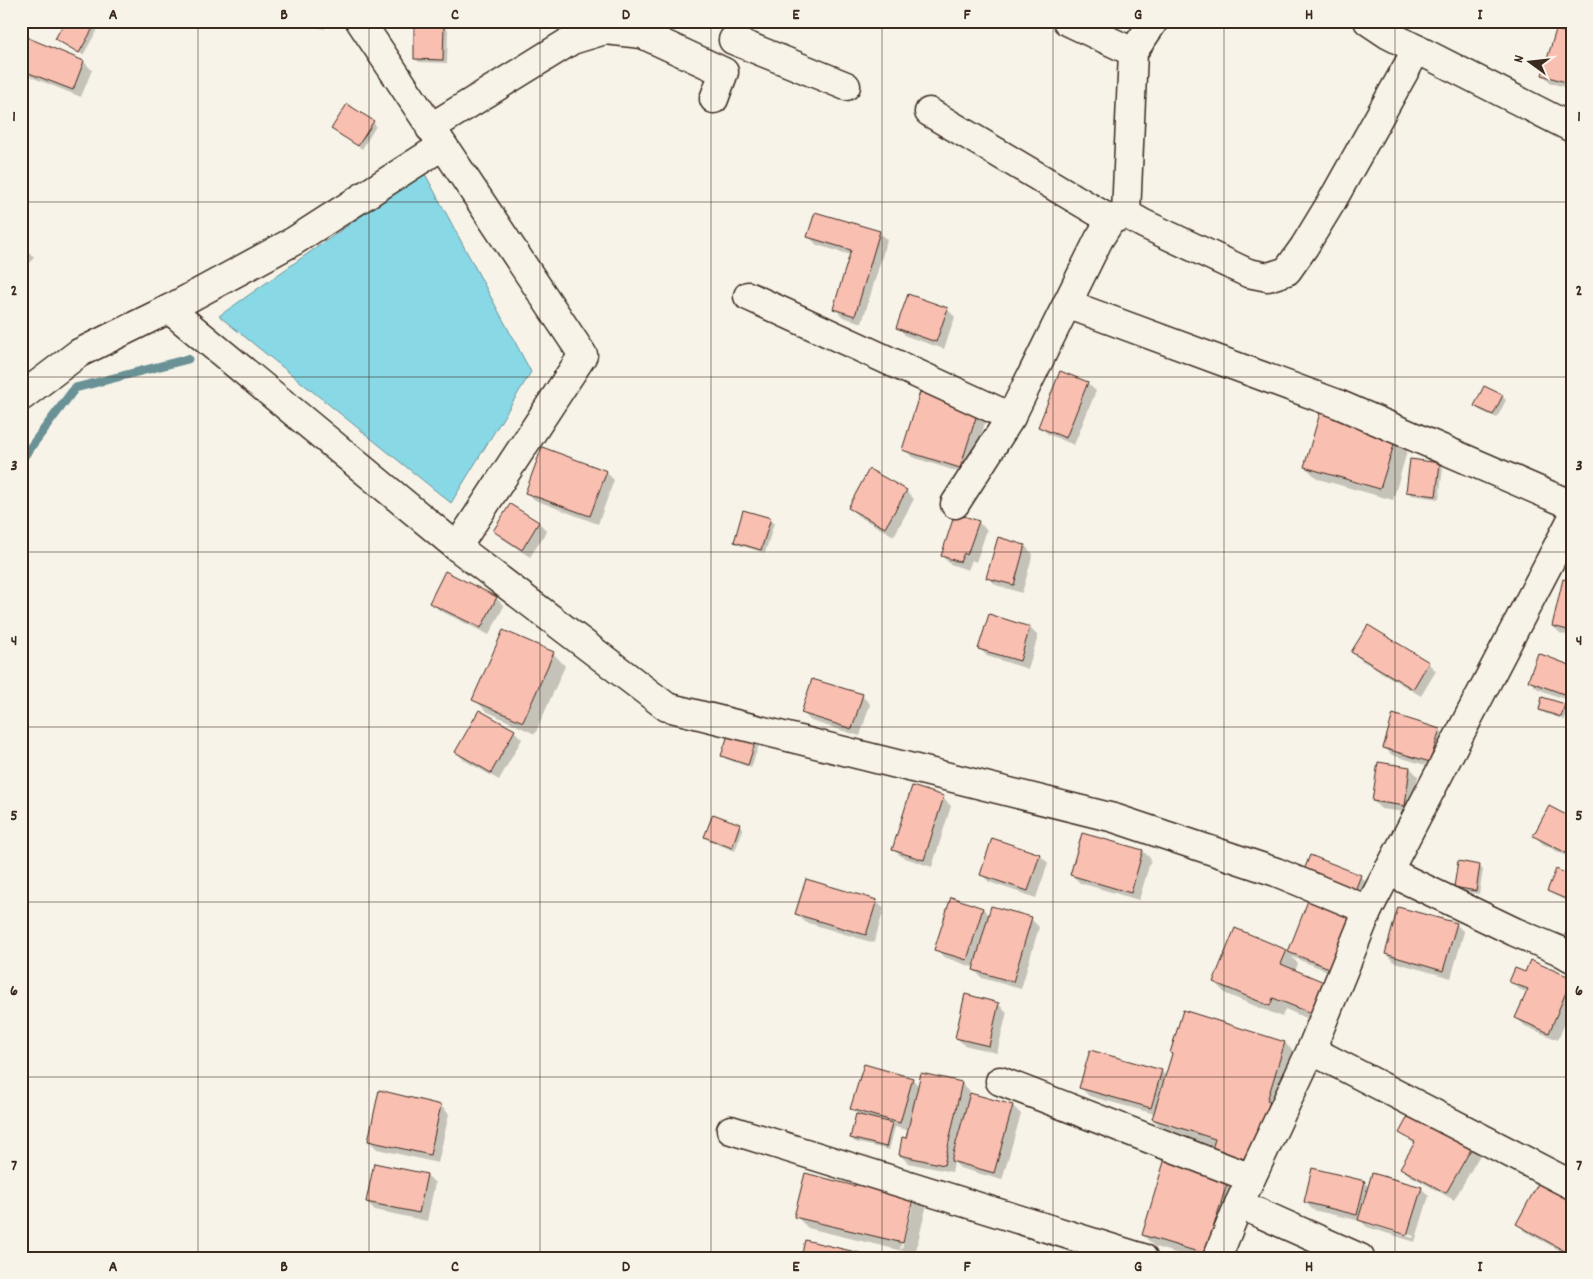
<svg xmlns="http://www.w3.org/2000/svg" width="1593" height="1279" viewBox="0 0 1593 1279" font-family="Dekko,sans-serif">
  <rect width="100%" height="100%" fill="#f7f3e8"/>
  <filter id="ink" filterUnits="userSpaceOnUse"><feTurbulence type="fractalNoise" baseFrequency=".02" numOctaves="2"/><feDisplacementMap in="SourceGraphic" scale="10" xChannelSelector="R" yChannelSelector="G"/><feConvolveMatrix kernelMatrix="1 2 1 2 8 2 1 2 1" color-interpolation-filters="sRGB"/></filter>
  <g filter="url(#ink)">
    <polygon fill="#89d8e6" stroke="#6a9296" points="424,172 531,372 451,503 219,316"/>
    <g fill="#0003" fill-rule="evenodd">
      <polygon points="295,21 327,21 325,29"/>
      <polygon points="95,24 99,27 83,55 57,39"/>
      <polygon points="444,27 448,30 447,63 419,62 415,58"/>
      <polygon points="1572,36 1572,89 1551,83 1543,75"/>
      <polygon points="26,39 84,62 92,70 81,97 21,73 21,52"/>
      <polygon points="373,122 376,126 362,149 333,129"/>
      <polygon points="879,232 887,240 862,323 843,317 834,308 851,255 817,245 809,237"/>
      <polygon points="21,245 34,257 21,276"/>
      <polygon points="947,309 955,317 944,349 906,336 898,328"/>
      <polygon points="1087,383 1096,391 1074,445 1048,434 1039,426"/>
      <polygon points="921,394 986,420 968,475 912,457 904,449"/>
      <polygon points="1502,396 1506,400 1497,418 1479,410 1475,406"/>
      <polygon points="1321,414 1408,448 1393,500 1318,479 1305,467"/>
      <polygon points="1440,464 1443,468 1439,499 1411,495 1407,491"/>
      <polygon points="606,472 614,480 598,524 535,500 526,492"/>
      <polygon points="906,491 914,499 894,536 858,516 850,508"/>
      <polygon points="510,506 539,523 547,531 530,557 503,539 494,531"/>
      <polygon points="770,519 774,523 765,553 739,545 735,542"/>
      <polygon points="978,522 987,530 976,562 972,560 968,570 950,564 942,556"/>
      <polygon points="999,539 1025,546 1033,554 1022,593 996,585 988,577"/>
      <polygon points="1572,582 1572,636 1561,634 1553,626"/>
      <polygon points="496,598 504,606 489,635 439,610 431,602"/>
      <polygon points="990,616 1030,628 1038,636 1028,669 987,656 979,648"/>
      <polygon points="1353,652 1428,663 1436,671 1421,696 1361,660"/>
      <polygon points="553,653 565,666 535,734 486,711 474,699"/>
      <polygon points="1572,667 1572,702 1538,689 1530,681"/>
      <polygon points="862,696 870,704 860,736 811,721 803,713"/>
      <polygon points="1564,705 1568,709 1565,720 1544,713 1540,710"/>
      <polygon points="479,711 514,731 522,739 499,780 464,760 456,752"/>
      <polygon points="1440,730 1448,738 1438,769 1392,755 1384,747"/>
      <polygon points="756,738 760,742 751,768 726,759 722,756"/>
      <polygon points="1379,764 1410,768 1418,776 1413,813 1381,809 1373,801"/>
      <polygon points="943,798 951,806 932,867 902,857 893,849"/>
      <polygon points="714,815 740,826 743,829 735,851 709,841 706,837"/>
      <polygon points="1572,819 1572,859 1543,844 1535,836"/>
      <polygon points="1083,834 1143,851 1151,859 1139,900 1080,883 1072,875"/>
      <polygon points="993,840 1040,855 1048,863 1036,898 989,882 981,874"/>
      <polygon points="1479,866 1483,870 1479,894 1459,891 1455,887"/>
      <polygon points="1360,876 1368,884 1361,903 1312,883"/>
      <polygon points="1572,877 1572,903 1552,894 1548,890"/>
      <polygon points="1312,895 1340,976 1292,957 1298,964 1295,971 1323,983 1323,1025 1285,1009 1282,1017 1226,994 1214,982 1286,951 1288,953"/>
      <polygon points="951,899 983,909 990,916 1031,919 1039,927 1021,989 982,978 974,970 975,968 944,957 936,949"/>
      <polygon points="876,901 884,909 874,943 805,922 797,914"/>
      <polygon points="1456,924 1464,932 1451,978 1394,962 1386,954"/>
      <polygon points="1531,961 1572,979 1572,1006 1558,1040 1525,1026 1517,1018 1528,993 1519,989 1511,981 1525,974"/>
      <polygon points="998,1004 1007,1012 997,1053 964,1045 956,1037"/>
      <polygon points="1184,1012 1285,1043 1301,1059 1267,1176 1214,1149 1169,1135 1153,1119 1155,1114 1089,1096 1081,1088 1161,1071 1166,1076"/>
      <polygon points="912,1079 919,1086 962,1083 970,1091 969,1094 1013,1106 1021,1114 1002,1180 960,1168 954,1162 952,1172 908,1163 900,1155 907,1140 909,1131 895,1127 889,1150 855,1142 851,1138 857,1114 852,1109"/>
      <polygon points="441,1106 449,1114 438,1163 377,1149 369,1141"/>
      <polygon points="1412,1111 1481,1153 1454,1200 1409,1175 1401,1167 1415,1144 1400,1133"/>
      <polygon points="1167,1156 1242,1187 1220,1258 1192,1258 1155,1247 1143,1235"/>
      <polygon points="427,1175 435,1183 427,1221 375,1210 367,1202"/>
      <path d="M806 1175 856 1187 859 1178 914 1191 927 1204 915 1254 808 1228 796 1216ZM912 1198H915L902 1249H900Z"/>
      <path d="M1364 1182 1369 1187 1421 1188 1429 1196 1415 1242 1367 1227 1361 1221 1313 1210 1305 1202ZM1367 1221 1414 1236 1413 1238 1367 1224Z"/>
      <polygon points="1572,1201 1572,1257 1526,1232 1518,1224"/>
    </g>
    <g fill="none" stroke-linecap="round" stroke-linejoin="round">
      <polyline stroke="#6a9296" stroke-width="9" points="21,460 75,388 188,359"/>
    </g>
    <g fill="#f9bfb1" stroke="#3b2a1e">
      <polygon points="65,21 93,21 96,23 79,53 55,39"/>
      <polygon points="414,25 444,25 443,60 414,59"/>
      <polygon points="1556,30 1572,34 1572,84 1542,75"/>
      <polygon points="26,37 84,61 73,90 21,70 21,48"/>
      <polygon points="347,104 374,121 358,146 331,129"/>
      <polygon points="815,212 880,231 855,316 833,309 851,250 807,237"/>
      <polygon points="908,294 948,308 936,342 896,328"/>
      <polygon points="1060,371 1088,382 1066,438 1038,427"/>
      <polygon points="1484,386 1503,395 1493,415 1474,406"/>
      <polygon points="920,392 978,411 960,468 902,450"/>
      <polygon points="1320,413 1397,435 1380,489 1304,467"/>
      <polygon points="542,447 607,471 590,516 525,493"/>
      <polygon points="1410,459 1440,463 1436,496 1406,492"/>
      <polygon points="869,469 907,490 885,528 848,508"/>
      <polygon points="510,504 539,522 522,550 493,531"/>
      <polygon points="743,510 771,518 761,550 734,542"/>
      <polygon points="955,513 979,521 967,555 964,553 960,562 941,556"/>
      <polygon points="998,537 1025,545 1014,585 986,578"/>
      <polygon points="445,571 497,597 481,628 429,603"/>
      <polygon points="1563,579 1572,581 1572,631 1552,626"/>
      <polygon points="989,614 1030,627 1020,661 978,649"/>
      <polygon points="1368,625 1429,662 1413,689 1351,652"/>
      <polygon points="503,630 554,652 523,722 472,700"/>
      <polygon points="1538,653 1572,666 1572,697 1528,681"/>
      <polygon points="812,679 863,694 852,729 801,713"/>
      <polygon points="1542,697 1565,704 1561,717 1539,710"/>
      <polygon points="479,710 515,730 491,773 455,752"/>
      <polygon points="1393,714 1440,729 1430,762 1383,748"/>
      <polygon points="730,729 757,737 748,765 721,756"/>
      <polygon points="1378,762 1410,767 1405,806 1372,801"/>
      <polygon points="912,786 944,796 924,860 892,850"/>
      <polygon points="1549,806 1572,818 1572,856 1533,836"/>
      <polygon points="713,814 740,824 732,848 704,837"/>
      <polygon points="1082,833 1143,850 1131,893 1070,875"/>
      <polygon points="992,838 1040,854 1028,891 980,875"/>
      <polygon points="1310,855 1361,875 1353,896 1302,875"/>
      <polygon points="1458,861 1480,865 1476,891 1454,887"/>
      <polygon points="1556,869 1572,876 1572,893 1568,900 1547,891"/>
      <polygon points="806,879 877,900 866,935 795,914"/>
      <polygon points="1311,893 1355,911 1332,969 1288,952"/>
      <polygon points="951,897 983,908 967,960 934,950"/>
      <polygon points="991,906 1032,917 1013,982 973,970"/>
      <polygon points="1398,907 1457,923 1443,971 1385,954"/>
      <polygon points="1572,919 1572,938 1565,935"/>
      <polygon points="1235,928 1287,950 1281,964 1324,982 1311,1013 1273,998 1270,1006 1213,982"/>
      <polygon points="1530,960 1572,978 1549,1033 1515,1018 1528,989 1509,982 1515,968 1525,972"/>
      <polygon points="965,994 999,1003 989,1046 955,1038"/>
      <polygon points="1183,1010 1285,1042 1267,1101 1270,1101 1251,1161 1212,1149 1215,1139 1152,1119 1172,1054 1170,1053"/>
      <polygon points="1090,1050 1162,1070 1151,1108 1079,1088"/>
      <polygon points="864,1064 913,1078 900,1123 850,1109"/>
      <polygon points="921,1073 962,1082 944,1165 899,1155 902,1137 906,1138"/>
      <polygon points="379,1090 441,1105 430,1155 368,1141"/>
      <polygon points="970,1093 1013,1105 994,1173 951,1161"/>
      <polygon points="1412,1109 1474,1144 1446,1193 1400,1168 1415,1142 1399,1133"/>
      <polygon points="856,1114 892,1123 886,1147 850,1138"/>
      <polygon points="1166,1155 1230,1174 1205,1254 1142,1235"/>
      <polygon points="374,1163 427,1174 419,1213 366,1202"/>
      <polygon points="1312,1168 1365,1181 1357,1215 1304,1202"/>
      <polygon points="805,1173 855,1186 858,1176 915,1190 903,1243 794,1217"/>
      <polygon points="1372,1173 1422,1187 1407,1235 1358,1220"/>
      <polygon points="1539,1182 1572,1200 1572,1250 1570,1254 1516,1224"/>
      <polygon points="805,1240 868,1255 867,1258 801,1258"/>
    </g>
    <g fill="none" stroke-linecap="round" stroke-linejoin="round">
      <g stroke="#3b2a1e" stroke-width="31">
        <g id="minor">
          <polyline points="360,21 583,355 457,547"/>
          <polyline points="1067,21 1133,52"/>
          <polyline points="1368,21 1389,35 1572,128"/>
          <polyline points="733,40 846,86"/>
          <polyline points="929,112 1111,220"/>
          <polyline points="430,128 572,40 605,30 642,34 724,72 714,99"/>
          <polyline points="1126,214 1133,52 1154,21"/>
          <polyline points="748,296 1011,417"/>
          <polyline points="1067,304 1338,404 1572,505"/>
          <polyline points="169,309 457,547 667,707 1114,818 1276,872 1368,910"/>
          <polyline points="21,397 79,353 169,309 294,241 442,146"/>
          <polyline points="955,504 1011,417 1099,239 1111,220 1126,214 1144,224 1248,273 1268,277 1287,271 1304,247 1332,201 1417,49"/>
          <polyline points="1388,871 1515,932 1558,950 1572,958"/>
          <polyline points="1311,1050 1572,1185"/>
          <polyline points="1000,1081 1251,1178"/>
          <polyline points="731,1130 1143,1258"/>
          <polyline points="1239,1204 1360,1258"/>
          <polyline points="1217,1258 1239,1204 1311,1050 1368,910 1572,519"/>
        </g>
      </g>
      <use href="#minor" stroke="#f7f3e8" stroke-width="28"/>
    </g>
  </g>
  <path fill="none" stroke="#3b2a1e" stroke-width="1" stroke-opacity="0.55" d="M198 21V1258M369 21V1258M540 21V1258M711 21V1258M882 21V1258M1053 21V1258M1224 21V1258M1395 21V1258M21 202H1572M21 377H1572M21 552H1572M21 727H1572M21 902H1572M21 1077H1572"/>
  <rect width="1593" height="1279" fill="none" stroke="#f7f3e8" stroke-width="55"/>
  <g transform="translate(1530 62) rotate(285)" stroke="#f7f3e8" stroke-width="4" paint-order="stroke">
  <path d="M0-4L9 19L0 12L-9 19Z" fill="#3b2a1e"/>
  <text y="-8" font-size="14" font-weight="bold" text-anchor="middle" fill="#3b2a1e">N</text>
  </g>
  <rect x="28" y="28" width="1538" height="1224" fill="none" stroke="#3b2a1e" stroke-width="2"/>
  <g font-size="16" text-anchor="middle" font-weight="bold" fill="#3b2a1e">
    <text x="113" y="19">A</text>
    <text x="284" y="19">B</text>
    <text x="455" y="19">C</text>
    <text x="626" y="19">D</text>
    <text x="796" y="19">E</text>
    <text x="967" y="19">F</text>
    <text x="1138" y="19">G</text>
    <text x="1309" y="19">H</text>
    <text x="1480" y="19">I</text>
    <text x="14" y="121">1</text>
    <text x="1579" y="121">1</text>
    <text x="14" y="295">2</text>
    <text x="1579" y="295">2</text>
    <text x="14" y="470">3</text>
    <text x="1579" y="470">3</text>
    <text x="14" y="645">4</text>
    <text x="1579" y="645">4</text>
    <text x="14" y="820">5</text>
    <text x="1579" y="820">5</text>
    <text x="14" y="995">6</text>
    <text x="1579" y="995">6</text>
    <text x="14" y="1170">7</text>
    <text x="1579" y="1170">7</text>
    <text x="113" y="1271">A</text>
    <text x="284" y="1271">B</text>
    <text x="455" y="1271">C</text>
    <text x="626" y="1271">D</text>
    <text x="796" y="1271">E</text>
    <text x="967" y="1271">F</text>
    <text x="1138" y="1271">G</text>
    <text x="1309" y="1271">H</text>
    <text x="1480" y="1271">I</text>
  </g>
</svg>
